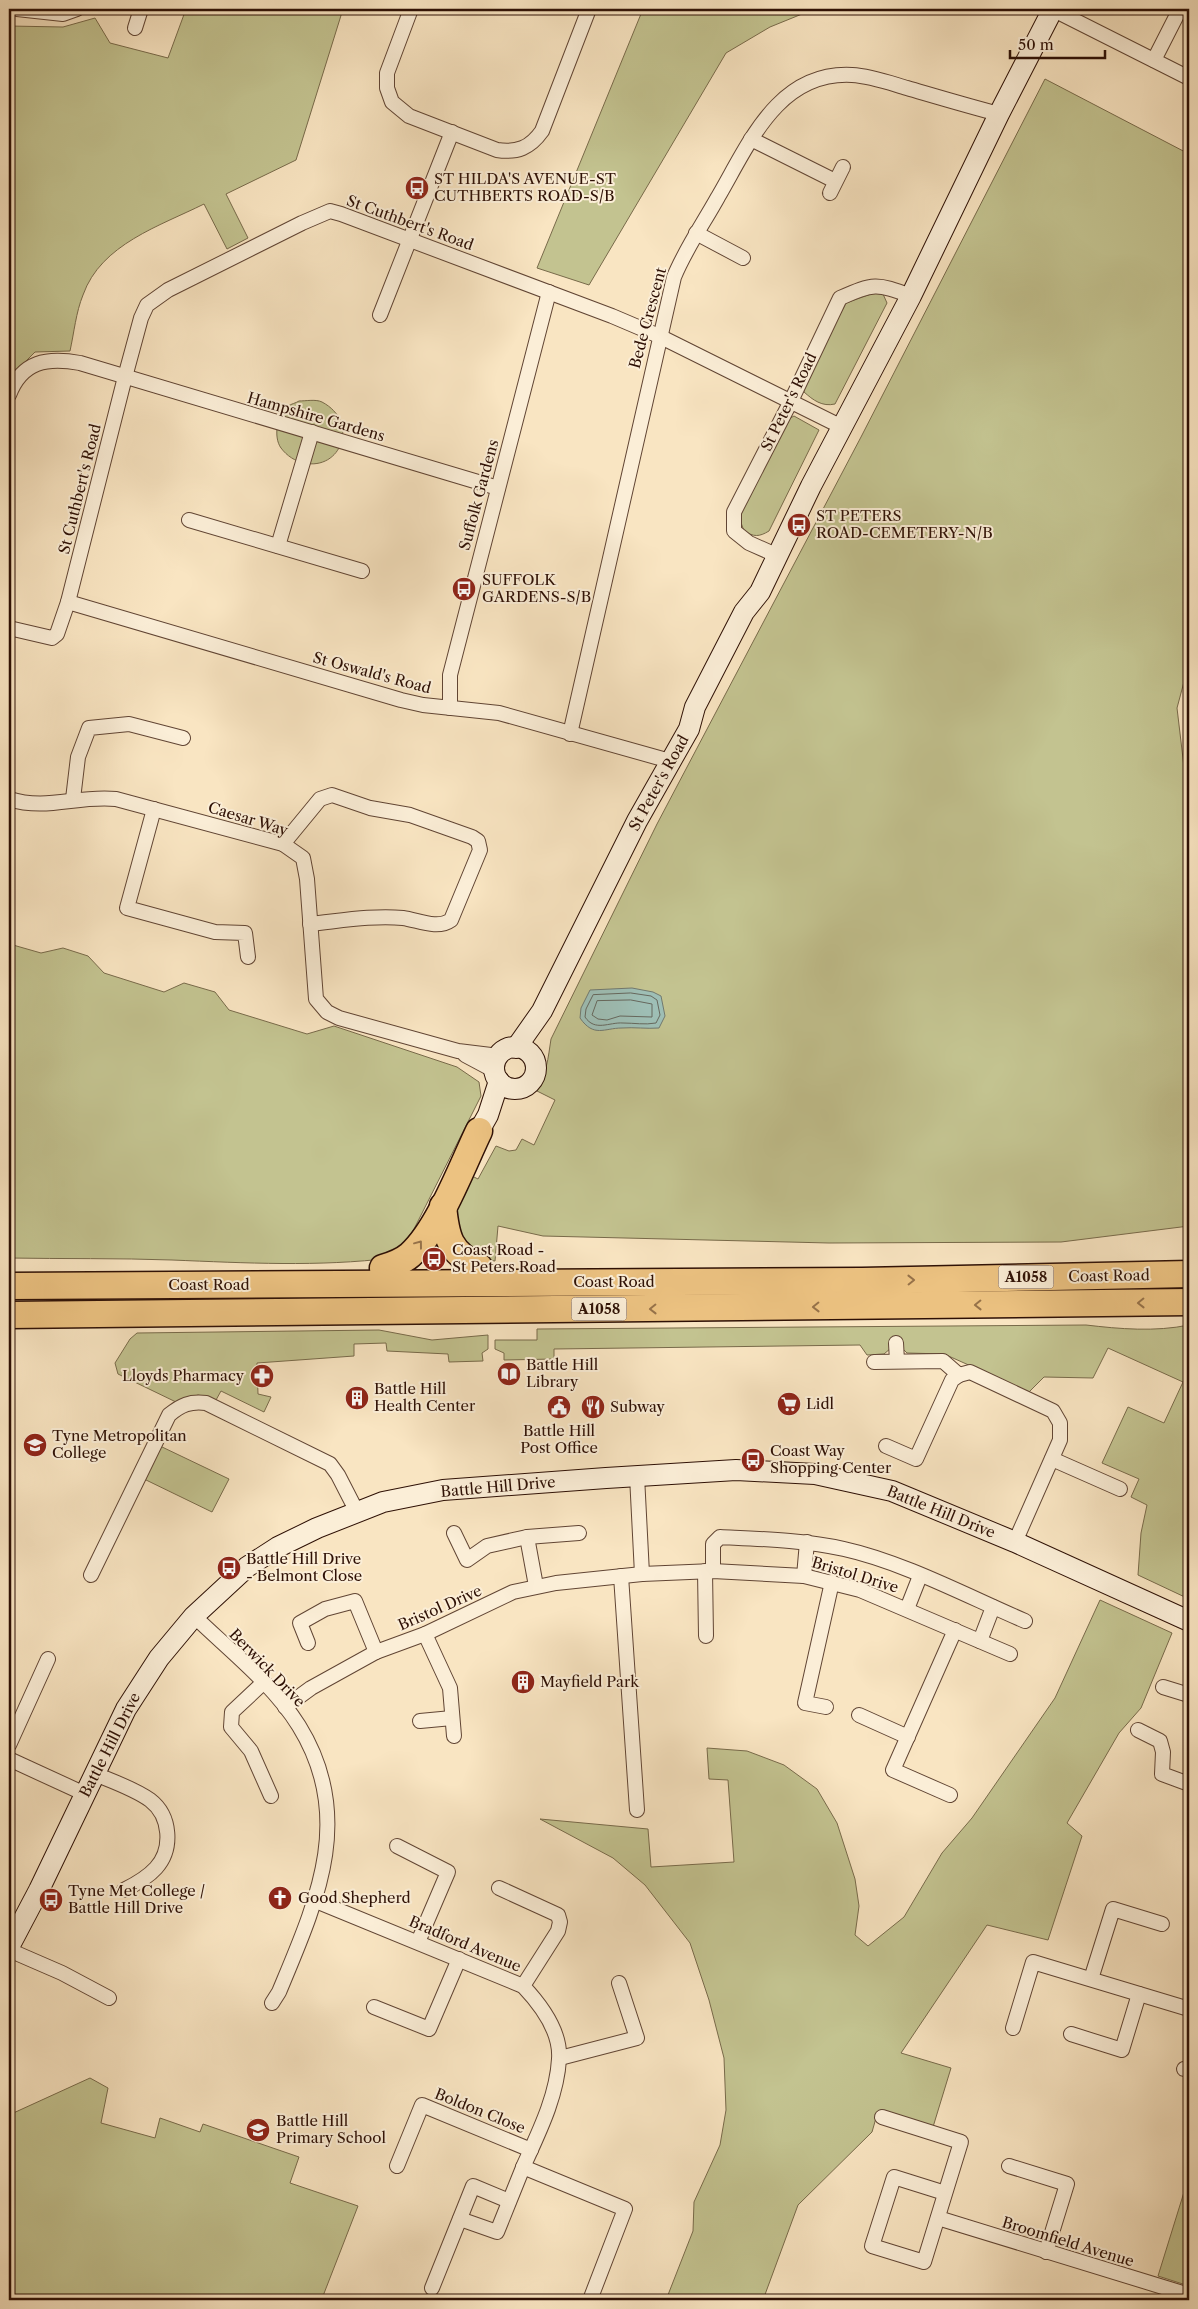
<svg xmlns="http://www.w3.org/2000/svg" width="1198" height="2309" viewBox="0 0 1198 2309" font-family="'Libre Caslon Text',serif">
  <rect width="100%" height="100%" fill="#f9e5c2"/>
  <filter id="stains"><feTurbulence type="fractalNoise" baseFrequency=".004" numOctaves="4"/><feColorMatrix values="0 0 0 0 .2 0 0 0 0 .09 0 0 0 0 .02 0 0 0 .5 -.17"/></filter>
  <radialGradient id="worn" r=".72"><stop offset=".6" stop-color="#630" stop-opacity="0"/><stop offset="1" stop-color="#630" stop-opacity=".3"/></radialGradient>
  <g fill="#c3c390" stroke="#786a4a">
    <path d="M186 9H343L296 160 226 194 248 238 227 249 204 204C160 226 101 244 83 295 76 312 74 333 70 351L35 352 9 378V26L63 27 95 18 110 43 168 58Z"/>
    <polygon points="643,9 825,9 802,14 770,27 726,53 589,285 537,268"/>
    <path d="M1045 79 1189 154V663L1177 708 1189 809V1226L1061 1242 829 1243 543 1236 498 1226 495 1261 474 1258 450 1217 472 1176 478 1179 496 1146 509 1151 516 1150 522 1139 534 1145 555 1100 535 1090C547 1075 548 1058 551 1039L657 824 861 437Z"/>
    <path d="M874 293 883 294 887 303 835 404C822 407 813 400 804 392V383L846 303Z"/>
    <path d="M299 401C306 401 316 399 322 402 360 422 341 471 304 463 295 461 287 456 281 448 273 437 277 414 288 406 291 404 296 403 299 401Z"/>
    <path d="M794 416 819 430 769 531C759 537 754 537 744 531L739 517 783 422Z"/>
    <path d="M9 942 13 945 41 953 63 948 88 956 104 973 164 992 184 983 215 992 229 1010 307 1034 334 1026 457 1067 479 1082 481 1096 413 1231 392 1258C318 1267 246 1263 172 1260 118 1258 63 1259 9 1258Z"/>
    <path d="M1086 1325C1120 1329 1155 1332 1189 1325V1599L1138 1575 1141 1533 1147 1505 1131 1497 1139 1479 1102 1463 1128 1407 1164 1423 1183 1382 1108 1348 1093 1378 1044 1377 1029 1392 944 1354 907 1353 901 1347 891 1348 884 1354 867 1355 860 1345 554 1349V1359L504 1360V1353L495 1349V1340H537V1329Z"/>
    <polygon points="379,1330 432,1340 488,1335 488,1349 482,1353 483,1361 449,1362 448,1354 387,1351 386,1343 354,1344 354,1356 257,1363 258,1394 271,1397 264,1412 221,1391 216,1400 198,1395 176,1402 118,1374 115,1363 130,1339 137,1333"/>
    <polygon points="160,1446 229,1479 212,1512 144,1479"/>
    <polygon points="1100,1600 1172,1633 1141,1708 1119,1733 1067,1823 1082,1836 1048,1940 987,1925 901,2053 951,2068 933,2127 878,2111 872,2132 798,2205 763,2300 666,2300 693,2231 694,2202 720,2145 726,2110 724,2058 709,2000 690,1943 645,1885 613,1858 540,1819 648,1829 651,1867 734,1862 728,1780 709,1779 707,1748 747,1751 784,1765 817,1789 837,1823 855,1879 859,1906 855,1935 868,1946 904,1917 942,1853 972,1818 1055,1698"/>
    <polygon points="90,2078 108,2088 101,2123 155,2138 160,2118 200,2132 203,2124 299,2157 290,2183 358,2206 323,2296 381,2300 9,2300 9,2115"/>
    <polygon points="1189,2176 1189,2286 1158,2276"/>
  </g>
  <path fill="#9ebfb6" stroke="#71796f" d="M632 988 653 992 661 996 665 1016 659 1028C647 1029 634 1027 622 1028 604 1028 594 1038 580 1018L581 1008 590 990Z"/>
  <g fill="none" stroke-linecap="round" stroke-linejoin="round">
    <g stroke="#66685e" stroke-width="1">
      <path d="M631 993 651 996 657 1000 660 1015 656 1023C645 1025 634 1023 623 1023 609 1022 595 1032 585 1017L586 1009 593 995Z"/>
      <polygon points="631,1000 652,1004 652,1017 620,1016 607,1020 598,1019 592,1015 597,1001"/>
    </g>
    <g stroke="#614534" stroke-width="16">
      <g id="street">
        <polyline points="17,9 63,14 77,9"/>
        <path d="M411 9 387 73V88L392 102 409 116 497 150C517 153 530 148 542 131L589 9"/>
        <polyline points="1052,9 1189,78"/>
        <polyline points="135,28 141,9"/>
        <polyline points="1154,60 1180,9"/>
        <polyline points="751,139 835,181"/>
        <polyline points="830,193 843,167"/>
        <polyline points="696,233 743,258"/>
        <polyline points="380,315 452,132"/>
        <path d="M9 395C22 361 47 357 80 363L498 488"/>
        <polyline points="189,520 362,571"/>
        <polyline points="278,546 312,432"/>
        <path d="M776 555 749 543 734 531V512L791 401 840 298C874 283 876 283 911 296"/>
        <polyline points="68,602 401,700 423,705 499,713 670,761"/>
        <polyline points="9,628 52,638 57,634 68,602 125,377 141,318 147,305 168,290 302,223 330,211 341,214 612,316 659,336 842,427"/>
        <polyline points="450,708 450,675 549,292"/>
        <path d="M570 734 674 277C686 248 703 224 718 197 749 144 778 71 852 75 871 76 890 83 907 88 938 97 968 106 999 114"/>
        <path d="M9 799C47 811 77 795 116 799L283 844 303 858 307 879 316 999 327 1012 339 1018 458 1051 499 1056"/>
        <polyline points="73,799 78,757 89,728 129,724 183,738"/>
        <polyline points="154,809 127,908 215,932 245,933 248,957"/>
        <path d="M283 844 320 799 332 795 370 808 410 815 472 837 478 841 480 850 451 920C437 930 418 920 403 918 373 915 340 921 310 924"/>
        <polyline points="465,1055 495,1071"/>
        <polyline points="896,1343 897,1361"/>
        <polyline points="874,1362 943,1361 959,1375 970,1372 1053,1411 1060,1423 1060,1440 1015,1542"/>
        <polyline points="886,1446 916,1459 952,1380 959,1375"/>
        <polyline points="1052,1459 1120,1489"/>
        <polyline points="637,1476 642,1574"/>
        <polyline points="454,1533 467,1560 487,1546 527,1537 579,1533"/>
        <polyline points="527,1537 536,1586"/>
        <polyline points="705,1571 706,1636"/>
        <path d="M713 1571V1544L720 1537C761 1539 804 1540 844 1549 903 1562 969 1597 1025 1621"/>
        <path d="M91 1575 169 1415C181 1405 190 1401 206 1403L330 1464 338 1475 357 1512"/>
        <polyline points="621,1576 637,1810"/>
        <polyline points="804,1576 807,1542"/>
        <polyline points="907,1609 920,1576"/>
        <path d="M194 1616C229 1650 273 1684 299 1726 356 1818 316 1903 279 1992L272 2003"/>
        <polyline points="425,1634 450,1688 454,1736"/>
        <polyline points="980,1641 993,1607"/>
        <polyline points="308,1643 300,1623 325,1609 355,1601 376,1652"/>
        <polyline points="263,1683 232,1712 231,1727 251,1751 271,1796"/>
        <polyline points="1163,1687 1189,1695"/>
        <polyline points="285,1707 311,1688 376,1652 425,1634 513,1592 556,1583 642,1574 713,1571 804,1576 860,1590 1010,1654"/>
        <polyline points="826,1707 805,1703 832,1582"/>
        <polyline points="859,1715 908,1737"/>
        <polyline points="420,1721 452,1718"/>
        <polyline points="1138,1730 1160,1741 1163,1752 1162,1774 1189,1784"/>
        <polyline points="9,1745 48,1659"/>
        <polyline points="9,1759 85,1794"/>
        <path d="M95 1774C112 1781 135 1789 150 1800 171 1816 173 1849 156 1868 147 1878 136 1884 124 1890"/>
        <polyline points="950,1795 893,1770 955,1630"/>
        <polyline points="397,1846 448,1872 418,1942"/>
        <polyline points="499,1888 558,1915 560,1922 558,1931 523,1986"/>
        <path d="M316 1901 523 1986C541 2005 561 2031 559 2059 557 2096 539 2132 524 2165 515 2187 506 2210 497 2232L460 2219"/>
        <polyline points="9,1950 62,1973 109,1998"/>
        <polyline points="1091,1979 1113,1909 1162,1924"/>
        <polyline points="374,2007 429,2029 459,1959"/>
        <polyline points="1013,2028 1033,1962 1189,2009"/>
        <polyline points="1071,2034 1122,2050 1139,1994"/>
        <polyline points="560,2058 637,2038 619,1983"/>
        <polyline points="1184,2069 1189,2070"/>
        <polyline points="882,2117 961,2142 924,2262 872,2246 894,2177 945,2193"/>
        <polyline points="397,2166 422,2105 531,2150"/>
        <polyline points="1009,2166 1067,2184 1046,2252"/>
        <polyline points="523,2167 625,2209 590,2300"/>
        <polyline points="938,2218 1189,2295"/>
        <polyline points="432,2288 473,2186 509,2201"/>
      </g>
    </g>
    <g stroke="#2e1005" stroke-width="22">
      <g id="secondary">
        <circle cx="515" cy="1068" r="21"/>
        <polyline points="516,1048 542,1011 637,821 689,729 695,707 744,612 760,592 811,486 911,296 999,114 1053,9"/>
        <polyline points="479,1131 488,1115 499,1081"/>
        <polyline points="9,1947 39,1890 126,1709 159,1658 194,1616 247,1567 278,1547 317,1528 383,1502 443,1490 606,1478 736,1470 815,1474 892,1491 1015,1542 1189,1621"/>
      </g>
    </g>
    <g stroke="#2e1005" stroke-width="29">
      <g id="highway">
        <path d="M443 1206C446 1237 449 1252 479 1267"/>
        <path d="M383 1268C393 1265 402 1262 410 1255 439 1229 462 1166 479 1131"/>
        <polyline points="9,1286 862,1281 1189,1274"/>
        <polyline points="9,1315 1189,1302"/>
      </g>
    </g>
    <use href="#street" stroke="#fbeed7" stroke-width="14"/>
    <use href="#secondary" stroke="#fbeed7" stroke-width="20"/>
    <use href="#highway" stroke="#ecc281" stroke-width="26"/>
  </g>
  <defs><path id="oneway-chevron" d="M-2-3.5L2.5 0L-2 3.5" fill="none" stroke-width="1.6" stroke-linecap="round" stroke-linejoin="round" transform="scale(1.25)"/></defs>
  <g stroke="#967249">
    <use href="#oneway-chevron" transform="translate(419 1244) rotate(-53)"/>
    <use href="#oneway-chevron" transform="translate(911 1280) rotate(-1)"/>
    <use href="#oneway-chevron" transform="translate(1141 1303) rotate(179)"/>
    <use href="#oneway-chevron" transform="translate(978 1305) rotate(179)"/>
    <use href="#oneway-chevron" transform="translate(816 1307) rotate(179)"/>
    <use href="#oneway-chevron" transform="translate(653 1309) rotate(179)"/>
  </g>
  <defs>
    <g id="bus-disc" transform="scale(1.25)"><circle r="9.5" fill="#8f2418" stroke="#fbeed7"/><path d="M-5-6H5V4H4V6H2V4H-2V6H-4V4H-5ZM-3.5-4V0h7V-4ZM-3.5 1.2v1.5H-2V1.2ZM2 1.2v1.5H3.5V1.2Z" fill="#fff"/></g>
    <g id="library-disc" transform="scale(1.25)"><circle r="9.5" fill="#8f2418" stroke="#fbeed7"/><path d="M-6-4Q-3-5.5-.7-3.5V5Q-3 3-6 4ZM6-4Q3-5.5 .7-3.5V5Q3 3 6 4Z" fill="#fff"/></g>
    <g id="pharmacy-disc" transform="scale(1.25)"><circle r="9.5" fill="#8f2418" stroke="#fbeed7"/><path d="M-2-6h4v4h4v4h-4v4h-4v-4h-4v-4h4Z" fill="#fff"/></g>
    <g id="building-disc" transform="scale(1.25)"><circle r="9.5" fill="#8f2418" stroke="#fbeed7"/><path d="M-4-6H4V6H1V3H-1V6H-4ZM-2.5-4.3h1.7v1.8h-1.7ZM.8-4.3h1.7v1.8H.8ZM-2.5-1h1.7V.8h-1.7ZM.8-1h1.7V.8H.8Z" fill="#fff"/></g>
    <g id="supermarket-disc" transform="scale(1.25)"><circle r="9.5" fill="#8f2418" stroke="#fbeed7"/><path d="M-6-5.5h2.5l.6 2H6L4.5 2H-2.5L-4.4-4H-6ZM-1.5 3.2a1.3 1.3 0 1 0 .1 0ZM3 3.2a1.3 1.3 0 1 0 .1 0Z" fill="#fff"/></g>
    <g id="civic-disc" transform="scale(1.25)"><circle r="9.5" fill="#8f2418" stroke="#fbeed7"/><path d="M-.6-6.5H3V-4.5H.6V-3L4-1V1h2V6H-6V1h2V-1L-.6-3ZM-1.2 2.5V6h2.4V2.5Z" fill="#fff"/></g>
    <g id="restaurant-disc" transform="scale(1.25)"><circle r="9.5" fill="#8f2418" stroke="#fbeed7"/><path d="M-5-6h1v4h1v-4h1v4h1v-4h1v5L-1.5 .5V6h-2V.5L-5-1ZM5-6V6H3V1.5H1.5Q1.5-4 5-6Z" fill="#fff"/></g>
    <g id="university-disc" transform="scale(1.25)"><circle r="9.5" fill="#8f2418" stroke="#fbeed7"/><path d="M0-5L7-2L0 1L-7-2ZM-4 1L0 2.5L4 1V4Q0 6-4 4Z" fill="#fff"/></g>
    <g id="church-disc" transform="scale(1.25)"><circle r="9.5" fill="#8f2418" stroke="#fbeed7"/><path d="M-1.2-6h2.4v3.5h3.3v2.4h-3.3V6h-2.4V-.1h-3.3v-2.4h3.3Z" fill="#fff"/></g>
    <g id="school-disc" transform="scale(1.25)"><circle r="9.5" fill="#8f2418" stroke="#fbeed7"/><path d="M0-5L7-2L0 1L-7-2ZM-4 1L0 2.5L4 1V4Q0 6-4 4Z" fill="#fff"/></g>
  </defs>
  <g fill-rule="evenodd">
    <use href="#bus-disc" x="417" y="188"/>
    <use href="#bus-disc" x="799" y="525"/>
    <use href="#bus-disc" x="464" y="589"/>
    <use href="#bus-disc" x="434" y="1259"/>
    <use href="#library-disc" x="509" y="1374"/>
    <use href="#pharmacy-disc" x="262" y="1376"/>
    <use href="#building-disc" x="357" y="1398"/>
    <use href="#supermarket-disc" x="789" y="1404"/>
    <use href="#civic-disc" x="559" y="1407"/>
    <use href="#restaurant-disc" x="593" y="1407"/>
    <use href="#university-disc" x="35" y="1445"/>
    <use href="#bus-disc" x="753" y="1460"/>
    <use href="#bus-disc" x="229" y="1568"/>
    <use href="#building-disc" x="523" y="1682"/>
    <use href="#church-disc" x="280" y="1898"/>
    <use href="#bus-disc" x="51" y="1900"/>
    <use href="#school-disc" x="258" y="2130"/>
  </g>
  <g text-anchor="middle" stroke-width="4" stroke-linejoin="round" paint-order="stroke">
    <g fill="#fbeed7" stroke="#6c5344" stroke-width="1">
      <rect x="998.5" y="1265.5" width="55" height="23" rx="4"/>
      <rect x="571.5" y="1297.5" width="55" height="23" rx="4"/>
    </g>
    <g font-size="14" font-weight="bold" fill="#2e1005">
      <text x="1026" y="1282">A1058</text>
      <text x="599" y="1314">A1058</text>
    </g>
    <g font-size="15" fill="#2e1005" stroke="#fbeed7" text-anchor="start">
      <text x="434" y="184">ST HILDA'S AVENUE-ST<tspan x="434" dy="17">CUTHBERTS ROAD-S/B</tspan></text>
      <text x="816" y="521">ST PETERS<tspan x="816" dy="17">ROAD-CEMETERY-N/B</tspan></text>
      <text x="482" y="585">SUFFOLK<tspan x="482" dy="17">GARDENS-S/B</tspan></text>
      <text x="452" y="1255">Coast Road -<tspan x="452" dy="17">St Peters Road</tspan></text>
      <text x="526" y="1370">Battle Hill<tspan x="526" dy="17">Library</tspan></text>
      <text x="244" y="1381" text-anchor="end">Lloyds Pharmacy</text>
      <text x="374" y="1394">Battle Hill<tspan x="374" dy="17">Health Center</tspan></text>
      <text x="806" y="1409">Lidl</text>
      <text x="610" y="1412">Subway</text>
      <text x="559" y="1436" text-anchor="middle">Battle Hill<tspan x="559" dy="17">Post Office</tspan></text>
      <text x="52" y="1441">Tyne Metropolitan<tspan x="52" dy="17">College</tspan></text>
      <text x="770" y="1456">Coast Way<tspan x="770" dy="17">Shopping Center</tspan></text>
      <text x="246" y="1564">Battle Hill Drive<tspan x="246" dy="17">- Belmont Close</tspan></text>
      <text x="540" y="1687">Mayfield Park</text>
      <text x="68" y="1896">Tyne Met College /<tspan x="68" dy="17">Battle Hill Drive</tspan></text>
      <text x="298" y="1903">Good Shepherd</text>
      <text x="276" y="2126">Battle Hill<tspan x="276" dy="17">Primary School</tspan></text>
    </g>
    <g font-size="15" fill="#2e1005" stroke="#fbeed7">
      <text transform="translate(410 223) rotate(20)" y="5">St Cuthbert's Road</text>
      <text transform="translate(648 318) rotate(-75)" y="5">Bede Crescent</text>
      <text transform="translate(789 402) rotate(-64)" y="5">St Peter's Road</text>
      <text transform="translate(316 417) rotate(16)" y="5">Hampshire Gardens</text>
      <text transform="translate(80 489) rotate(-76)" y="5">St Cuthbert's Road</text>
      <text transform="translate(479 495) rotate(-75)" y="5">Suffolk Gardens</text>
      <text transform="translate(372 673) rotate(15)" y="5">St Oswald's Road</text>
      <text transform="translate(659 783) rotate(-61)" y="5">St Peter's Road</text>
      <text transform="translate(248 819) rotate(17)" y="5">Caesar Way</text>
      <text transform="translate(1109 1276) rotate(-1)" y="5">Coast Road</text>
      <text x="614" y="1287">Coast Road</text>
      <text x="209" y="1290">Coast Road</text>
      <text transform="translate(498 1487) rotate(-5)" y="5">Battle Hill Drive</text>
      <text transform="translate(941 1512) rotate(22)" y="5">Battle Hill Drive</text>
      <text transform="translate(855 1575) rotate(17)" y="5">Bristol Drive</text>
      <text transform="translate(440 1608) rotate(-24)" y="5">Bristol Drive</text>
      <text transform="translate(267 1668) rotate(46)" y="5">Berwick Drive</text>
      <text transform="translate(110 1745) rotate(-63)" y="5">Battle Hill Drive</text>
      <text transform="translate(465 1944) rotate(23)" y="5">Bradford Avenue</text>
      <text transform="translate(480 2111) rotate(22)" y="5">Boldon Close</text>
      <text transform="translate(1068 2242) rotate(17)" y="5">Broomfield Avenue</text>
    </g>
  </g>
  <rect width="1198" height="2309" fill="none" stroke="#f9e5c2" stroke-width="30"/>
  <rect x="10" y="10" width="1178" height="2289" fill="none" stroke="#2e1005" stroke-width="2.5"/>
  <rect x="15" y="15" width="1168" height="2279" fill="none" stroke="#2e1005"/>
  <path d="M1010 50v8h95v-8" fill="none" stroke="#2e1005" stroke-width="2.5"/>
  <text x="1018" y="50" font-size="15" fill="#2e1005" stroke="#fbeed7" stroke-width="4" paint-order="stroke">50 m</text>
  <rect width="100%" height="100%" filter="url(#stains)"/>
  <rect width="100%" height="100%" fill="url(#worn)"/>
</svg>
